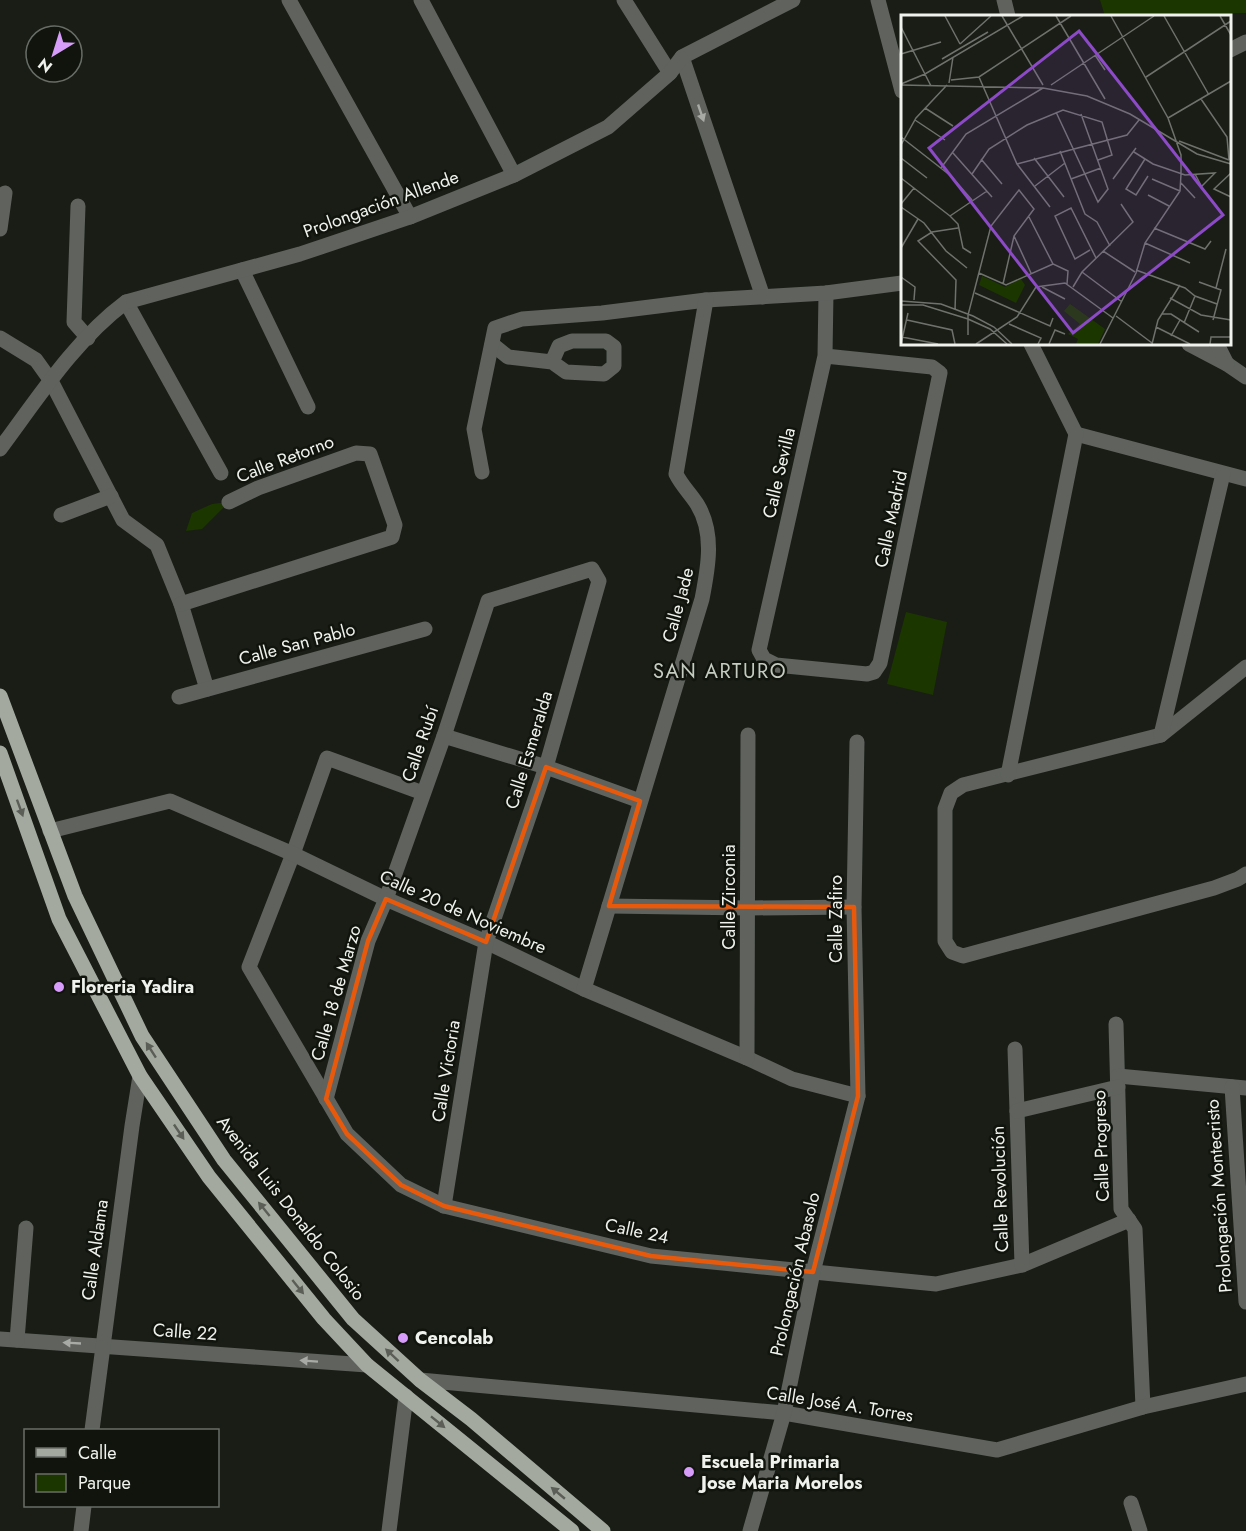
<svg xmlns="http://www.w3.org/2000/svg" width="1246" height="1531" viewBox="0 0 1246 1531" font-family="Jost,sans-serif">
  <rect width="100%" height="100%" fill="#191d16"/>
  <g fill="#1c3600">
    <polygon points="1100,0 1246,0 1246,13 1173,14 1173,16 1105,16"/>
    <polygon points="229,502 202,529 186,531 192,513 212,504"/>
    <polygon points="906,612 947,622 933,695 887,684"/>
  </g>
  <g fill="none" stroke-linecap="round" stroke-linejoin="round">
    <g stroke="#5f625d" stroke-width="15">
      <polyline points="289,0 410,217"/>
      <polyline points="421,0 514,175"/>
      <polyline points="624,0 670,73"/>
      <polyline points="878,0 902,91"/>
      <polyline points="1004,0 1008,16"/>
      <polyline points="1230,50 1246,42"/>
      <polyline points="682,57 763,297"/>
      <polyline points="78,206 74,322 88,338"/>
      <polyline points="0,229 5,193"/>
      <polyline points="242,270 308,407"/>
      <polyline points="126,302 221,473"/>
      <polyline points="0,338 36,360 51,381 123,520 157,545 181,604 207,689"/>
      <polyline points="492,344 508,357 552,362 566,372 604,374 614,366 614,347 606,341 572,341 559,346 552,362"/>
      <polyline points="1189,344 1227,364 1246,377"/>
      <polyline points="1217,344 1227,364"/>
      <polyline points="825,356 932,367 940,373 880,663 874,672 867,674 776,665 764,659 759,650 825,356 826,293"/>
      <polyline points="1076,434 1246,479"/>
      <path d="M0 449C38 398 75 340 126 302L300 254 410 217 514 175 608 127 670 73 682 57 793 0"/>
      <polyline points="482,472 474,429 495,328 522,319 602,313 706,300 826,293 902,283"/>
      <polyline points="61,515 111,496"/>
      <polyline points="181,604 392,537 395,525 370,454 356,453 258,488 229,502"/>
      <polyline points="1246,667 1161,735 963,785 951,793 945,809 945,941 952,952 963,956 1214,888 1238,879 1246,874"/>
      <polyline points="179,697 425,629"/>
      <polyline points="1161,735 1223,474"/>
      <polyline points="444,736 546,767 640,801"/>
      <polyline points="1008,775 1076,434 1031,344"/>
      <polyline points="423,793 327,758 293,854 249,967 347,1134 401,1185 444,1206 651,1256 936,1284 1022,1265 1129,1220"/>
      <polyline points="50,831 170,801 293,854 386,899 486,942 584,989 747,1058 792,1079 858,1096"/>
      <polyline points="609,906 749,908 854,907"/>
      <path d="M584 989 702 599C708 568 715 533 697 504 690 493 682 486 676 474L706 300"/>
      <polyline points="1116,1024 1121,1209 1135,1229 1143,1407"/>
      <polyline points="1015,1049 1022,1265"/>
      <polyline points="747,1058 748,735"/>
      <polyline points="1118,1076 1246,1088"/>
      <polyline points="1232,1087 1246,1302"/>
      <polyline points="326,1099 368,941 386,899 444,736 488,601 592,569 599,581 546,767 486,942 444,1206"/>
      <polyline points="1017,1111 1118,1087"/>
      <polyline points="0,1339 367,1365"/>
      <polyline points="17,1340 26,1228"/>
      <polyline points="420,1380 784,1413 997,1450 1143,1407 1246,1384"/>
      <polyline points="92,1430 132,1126 140,1076"/>
      <polyline points="1131,1503 1140,1531"/>
      <polyline points="81,1531 84,1506"/>
      <polyline points="389,1531 406,1396"/>
      <polyline points="750,1531 784,1413 813,1272 858,1096 854,907 857,742"/>
    </g>
    <g stroke="#a4a9a0" stroke-width="15">
      <polyline points="0,696 75,896 142,1036 224,1160 353,1319 420,1380 471,1419 603,1531"/>
      <polyline points="0,753 59,919 140,1076 209,1177 324,1319 367,1365 572,1531"/>
    </g>
  </g>
  <defs><path id="oneway-solid" d="M-6-.8H1V-3.2L6.5 0L1 3.2V.8H-6Z" transform="scale(1.5)"/></defs>
  <g fill="#a7aaa5">
    <use href="#oneway-solid" transform="translate(701 113) rotate(71)"/>
    <use href="#oneway-solid" transform="translate(72 1343) rotate(-177)"/>
    <use href="#oneway-solid" transform="translate(309 1361) rotate(-176)"/>
  </g>
  <g fill="#5a5e56">
    <use href="#oneway-solid" transform="translate(20 808) rotate(70)"/>
    <use href="#oneway-solid" transform="translate(151 1050) rotate(-123)"/>
    <use href="#oneway-solid" transform="translate(179 1132) rotate(56)"/>
    <use href="#oneway-solid" transform="translate(264 1209) rotate(-129)"/>
    <use href="#oneway-solid" transform="translate(298 1287) rotate(51)"/>
    <use href="#oneway-solid" transform="translate(392 1355) rotate(-137)"/>
    <use href="#oneway-solid" transform="translate(438 1422) rotate(39)"/>
    <use href="#oneway-solid" transform="translate(558 1493) rotate(-140)"/>
  </g>
  <path fill="none" stroke="#e8590c" stroke-width="4.5" stroke-linejoin="round" d="M546 767 640 801 609 906 854 907 858 1096 813 1272 651 1256 444 1206 401 1185 347 1134 326 1099 368 941 386 899 486 942Z"/>
  <g fill="#d79bf9" stroke="#10140d" stroke-width="2">
    <circle cx="59" cy="987" r="6"/>
    <circle cx="403" cy="1338" r="6"/>
    <circle cx="689" cy="1472" r="6"/>
  </g>
  <g text-anchor="middle" stroke-width="5" stroke-linejoin="round" paint-order="stroke">
    <g font-size="18" fill="#eff2ed" stroke="#10140d">
      <text transform="translate(381 204) rotate(-20)" y="6">Prolongación Allende</text>
      <text transform="translate(285 459) rotate(-21)" y="6">Calle Retorno</text>
      <text transform="translate(779 473) rotate(-77)" y="6">Calle Sevilla</text>
      <text transform="translate(891 519) rotate(-78)" y="6">Calle Madrid</text>
      <text transform="translate(678 605) rotate(-75)" y="6">Calle Jade</text>
      <text transform="translate(297 644) rotate(-15)" y="6">Calle San Pablo</text>
      <text transform="translate(420 744) rotate(-71)" y="6">Calle Rubí</text>
      <text transform="translate(529 750) rotate(-73)" y="6">Calle Esmeralda</text>
      <text transform="translate(729 897) rotate(-90)" y="6">Calle Zirconia</text>
      <text transform="translate(463 912) rotate(24)" y="6">Calle 20 de Noviembre</text>
      <text transform="translate(836 919) rotate(-90)" y="6">Calle Zafiro</text>
      <text transform="translate(336 993) rotate(-74)" y="6">Calle 18 de Marzo</text>
      <text transform="translate(446 1071) rotate(-81)" y="6">Calle Victoria</text>
      <text transform="translate(1101 1146) rotate(-92)" y="6">Calle Progreso</text>
      <text transform="translate(1000 1189) rotate(-92)" y="6">Calle Revolución</text>
      <text transform="translate(1219 1196) rotate(-94)" y="6">Prolongación Montecristo</text>
      <text transform="translate(291 1208) rotate(52)" y="6">Avenida Luis Donaldo Colosio</text>
      <text transform="translate(637 1231) rotate(12)" y="6">Calle 24</text>
      <text transform="translate(95 1250) rotate(-82)" y="6">Calle Aldama</text>
      <text transform="translate(795 1274) rotate(-77)" y="6">Prolongación Abasolo</text>
      <text transform="translate(185 1332) rotate(4)" y="6">Calle 22</text>
      <text transform="translate(840 1404) rotate(9)" y="6">Calle José A. Torres</text>
    </g>
    <g font-size="18" font-weight="bold" fill="#eff2ed" stroke="#10140d" text-anchor="start">
      <text x="71" y="993">Floreria Yadira</text>
      <text x="415" y="1344">Cencolab</text>
      <text x="701" y="1468">Escuela Primaria<tspan x="701" dy="21">Jose Maria Morelos</tspan></text>
    </g>
    <g font-size="20" letter-spacing="1.5" fill="#c5cbc0" stroke="#10140d">
      <text x="720" y="678">SAN ARTURO</text>
    </g>
  </g>
  <g transform="translate(901 15)">
    <rect width="330" height="330" fill="#191d16"/>
    <path d="M81 261 104 272 120 264 124 270 115 288 78 270ZM169 289 204 314 197 329H175L177 324 167 319 179 309 163 296Z" fill="#1c3600"/>
    <path fill="none" stroke="#6f726c" stroke-width="1.5" d="M44 1 59 29M101 1 142 70M155 1 204 84M263 1 308 80M319 1 330 20M0 12 30 71M59 29 90 1M0 39 40 27M194 40 204 55M41 44 87 17M78 62 116 149 149 192M245 62 330 6M50 65 78 62 170 1M48 68 52 42M0 69 24 59 122 1M0 70 142 73 186 81 229 99 296 139 330 149M150 70 253 1M300 84 326 122 328 145M24 93 52 111M155 97 197 187 207 174 180 99M267 103 330 66M14 105 44 125M0 122 50 161 71 185M278 126 328 145M0 130 15 103 46 70M159 136 184 199 196 207 209 231M233 137 252 149 284 160 314 158 300 172M52 138 91 182M0 143 26 163M133 143 163 182M80 144 101 169M244 144 225 174 235 180 247 161M116 149 226 120 238 105M40 153 65 119 142 73M330 158 313 174 330 182M71 159 88 134 126 110 162 95 201 107 211 140 197 145M294 159 304 178M0 163 49 201 57 209 62 233 70 238M170 164 200 153M212 164 235 133M251 164 279 176M280 168 294 183M134 171 164 148M247 180 268 191M0 189 13 173M0 192 23 208 45 236 66 253M49 201 86 176M128 202 152 249 167 256 166 269M253 213 304 234 310 226M113 221 130 258M244 228 289 248M0 233 17 204M189 235 174 244 154 201 170 193 195 243M202 236 234 257M235 255 284 273 294 281 316 289M181 257 221 287M78 258 105 270 152 249M0 262 14 272 13 285M298 267 320 275 312 305M141 272 164 284M172 272 181 257 232 207 220 189M315 273 325 234M74 278 149 311 152 303M269 283 300 300 330 305M0 286 40 289 72 301 93 312 111 329M0 290H22L67 304 89 314 106 329M54 295 55 265 17 226 31 217 57 213M261 299H270L298 317M215 301 251 328M6 305 51 315 54 329M283 308 294 281M108 309 140 323 137 329M255 312 289 329M67 320V300L90 211 118 175 133 194 113 221 102 269M270 321 279 305M1 322 37 329M0 329 7 298M75 329 116 302 135 272 164 268 212 303M148 329 154 315 164 319M199 329 235 258 244 228 279 176 280 159V140L267 103 210 1M251 329 257 305 279 270M309 329 310 322H330"/>
    <path fill="#8c4ac6" fill-opacity="0.15" stroke="#8c4ac6" stroke-width="3" d="M178 16 322 200 172 318 28 133Z"/>
    <rect width="330" height="330" fill="none" stroke="#eff2ed" stroke-width="3"/>
  </g>
  <rect x="24" y="1429" width="195" height="78" fill="#10140d" stroke="#696d67" stroke-width="1.5"/>
  <rect x="36" y="1448" width="30" height="9" fill="#a4a9a0" stroke="#696d67" stroke-width="1.5"/>
  <text x="78" y="1459" font-size="18" fill="#eff2ed">Calle</text>
  <rect x="36" y="1474" width="30" height="18" fill="#1c3600" stroke="#696d67" stroke-width="1.5"/>
  <text x="78" y="1489" font-size="18" fill="#eff2ed">Parque</text>
  <g transform="translate(54 54) rotate(218)"><circle r="28" fill="#10140d" stroke="#696d67" stroke-width="1.5"/>
  <path d="M0-4.5L10 22L0 15L-10 22Z" fill="#d79bf9"/>
  <text y="-9" font-size="16" font-weight="bold" text-anchor="middle" fill="#eff2ed">N</text>
  </g>
</svg>
